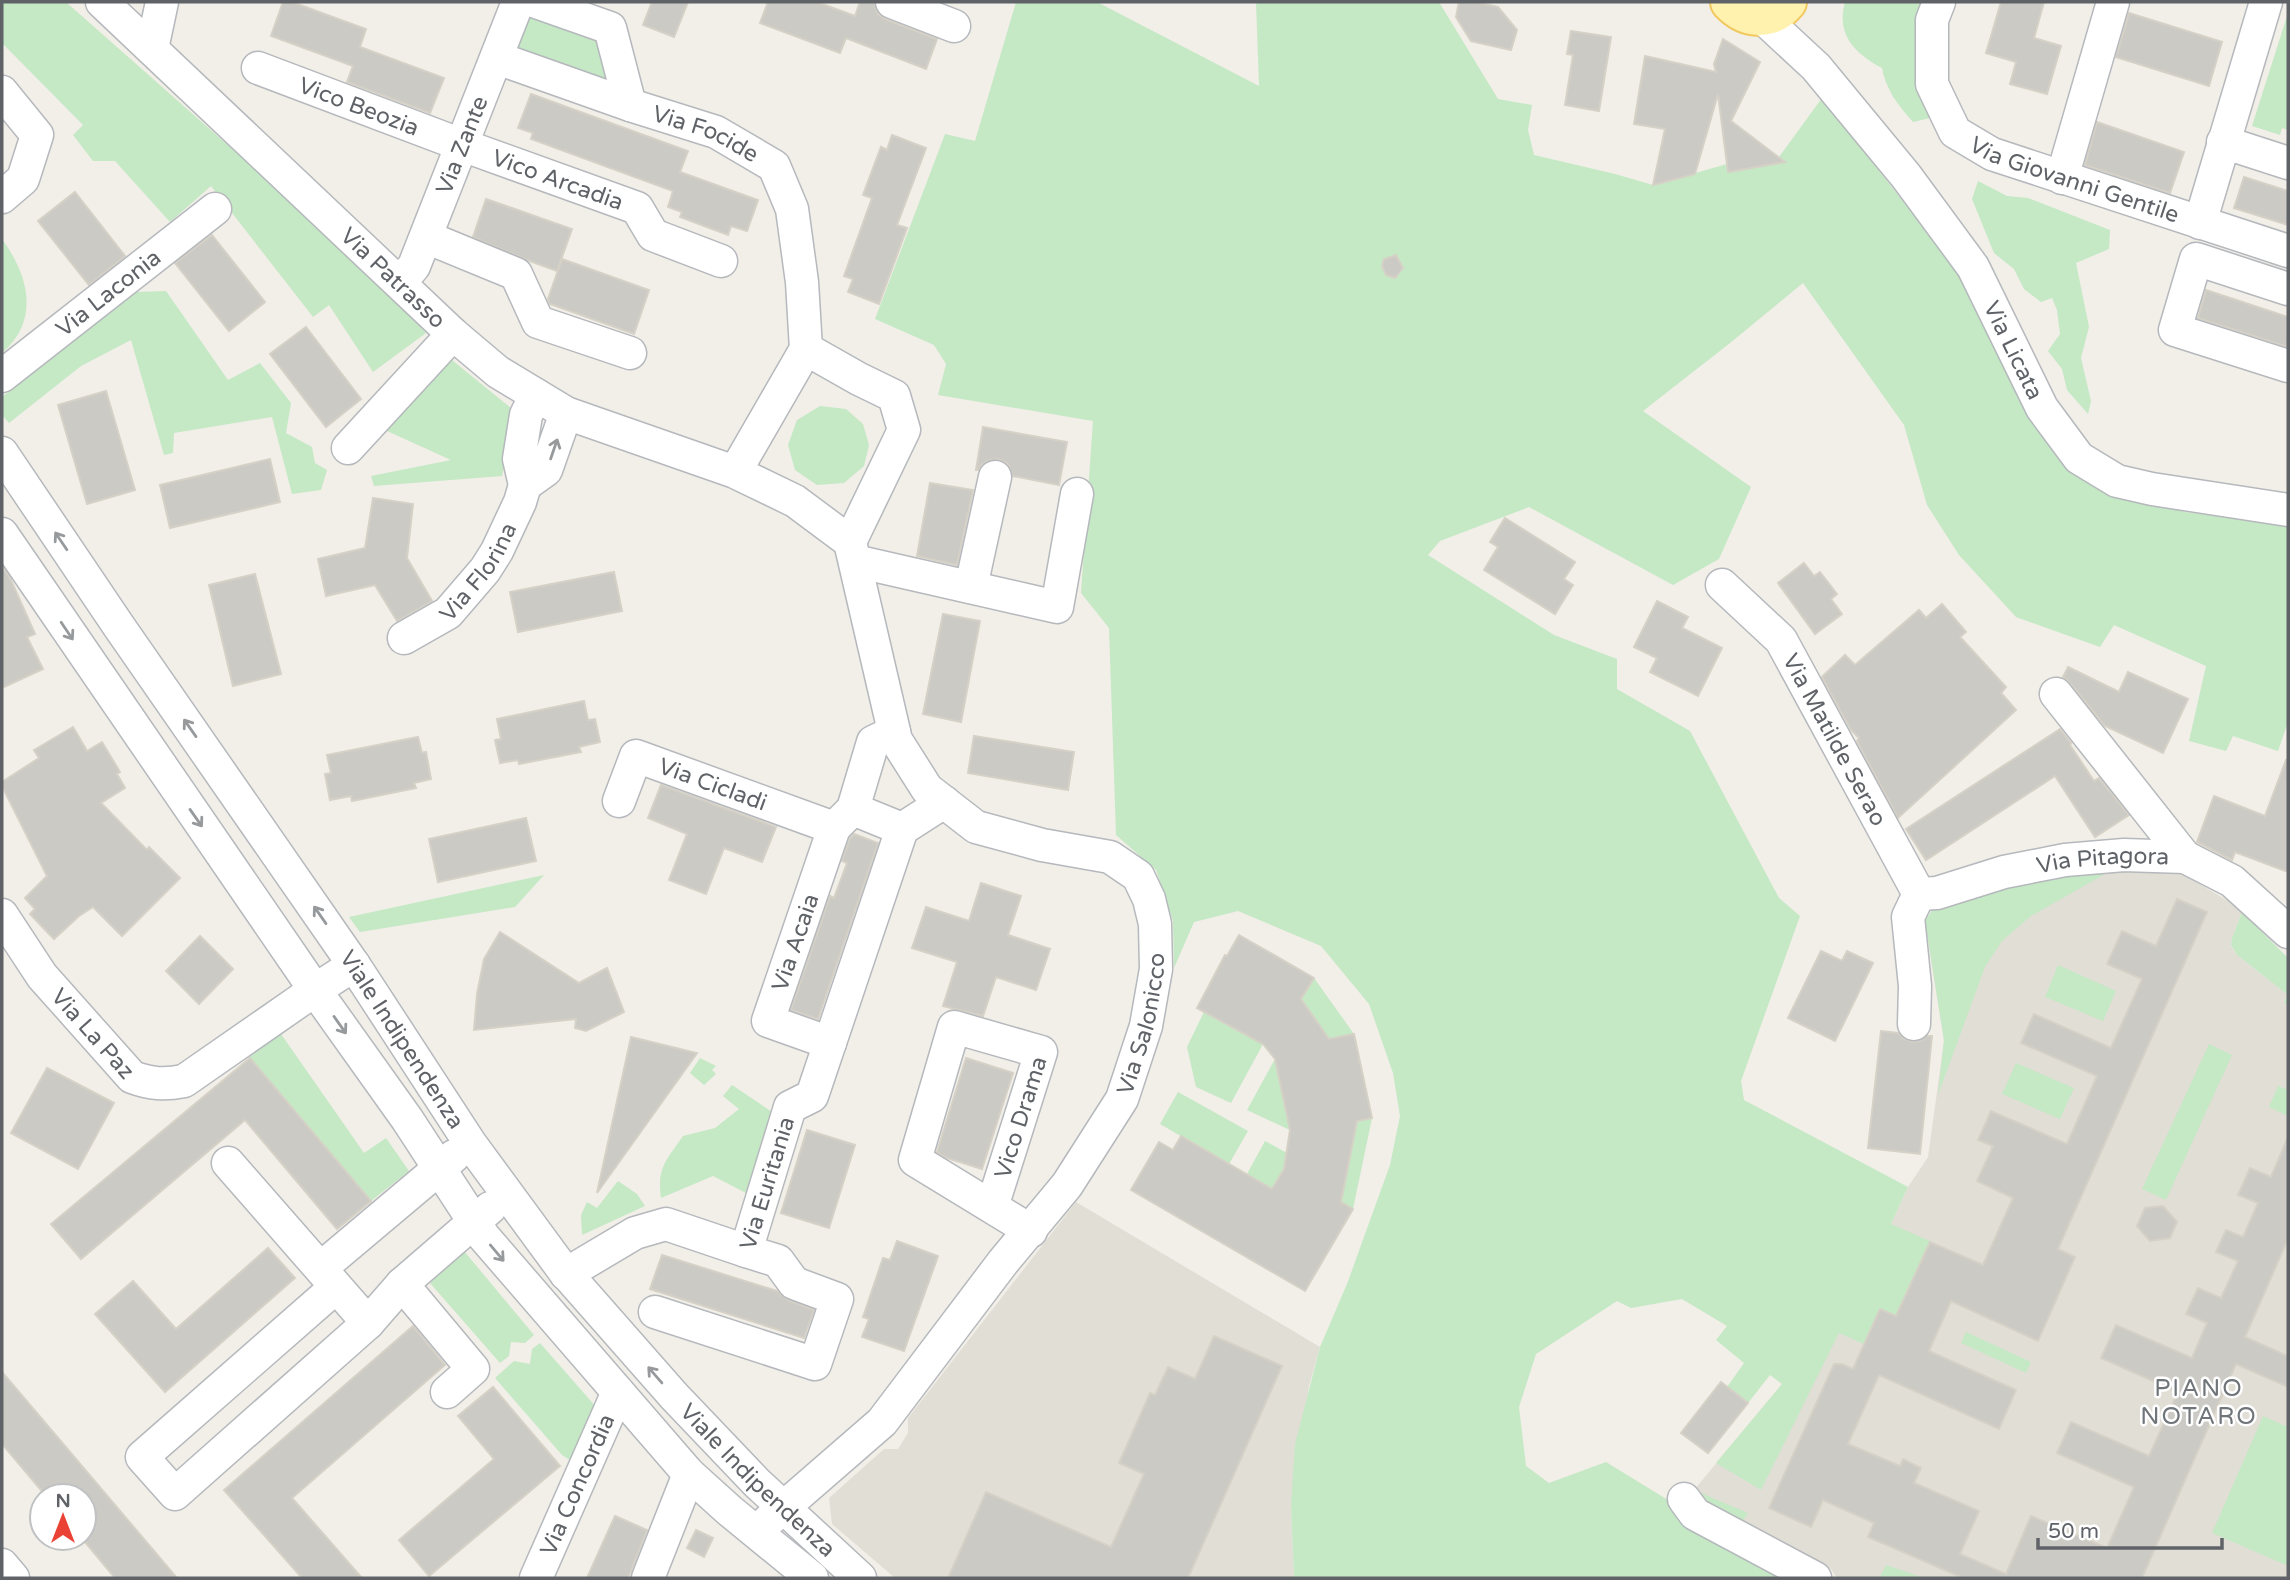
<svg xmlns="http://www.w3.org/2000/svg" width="2290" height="1580" viewBox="0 0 2290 1580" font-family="'Varela Round',sans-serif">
  <rect width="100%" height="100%" fill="#f1efe8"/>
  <g fill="#e1ded6">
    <polygon points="2094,866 2179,872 2230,902 2242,912 2232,938 2231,946 2237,955 2288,995 2284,1001 2288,1005 2288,1578 1837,1578 1831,1569 1819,1562 1720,1514 1694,1490 1782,1384 1891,1224 1908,1187 1928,1157 1944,1041 1925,921"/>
    <polygon points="1076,1202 1320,1347 1309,1386 1291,1505 1294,1578 895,1578 832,1524 829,1498 884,1449 898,1449 908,1433 908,1418"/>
  </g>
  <g fill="#c5e8c5">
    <polygon points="2,2 66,2 351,254 426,333 373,372 329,305 313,317 211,186 170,222 115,161 93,161 73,135 83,125 2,43"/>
    <polygon points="1016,2 1097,2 1259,86 1256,2 1439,2 1498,99 1532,105 1528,130 1534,155 1615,174 1653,185 1727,164 1729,172 1777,163 1779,157 1822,98 1971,288 2020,401 2048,439 2124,494 2185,512 2288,525 2288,722 2278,751 2233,736 2226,751 2189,741 2206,666 2114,625 2100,647 2016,617 1959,555 1927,505 1904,425 1803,283 1730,343 1643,411 1751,487 1719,559 1673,585 1529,507 1440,541 1428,555 1554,635 1617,659 1617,689 1690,731 1779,898 1800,916 1741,1081 1744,1100 1908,1187 1891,1224 1930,1241 1896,1316 1864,1344 1839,1333 1761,1490 1716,1463 1782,1384 1770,1375 1748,1403 1727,1387 1744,1363 1716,1340 1727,1326 1682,1299 1631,1308 1617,1301 1536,1354 1519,1407 1526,1466 1549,1483 1606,1462 1795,1578 1294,1578 1291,1505 1295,1444 1320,1347 1347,1284 1390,1165 1400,1116 1393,1073 1369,1004 1321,946 1238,911 1194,922 1174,968 1173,921 1156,870 1116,835 1109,628 1081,593 1093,421 938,395 946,364 934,345 875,319 945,134 975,141"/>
    <path d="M1845 2H1921L1916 47 1928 97 1930 118 1913 122C1898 105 1886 90 1882 68 1854 53 1836 34 1845 2Z"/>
    <polygon points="527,10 601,37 611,87 512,52"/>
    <polygon points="2288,13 2288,130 2282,128 2280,135 2252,126"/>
    <polygon points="1978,181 2007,196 2028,198 2110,230 2109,249 2076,263 2089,327 2081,358 2091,401 2088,414 2067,390 2062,369 2048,351 2060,334 2057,310 2052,298 2041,302 2024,289 2014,269 1994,253 1972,199"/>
    <path d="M2 239C29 276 40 320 2 353Z"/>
    <polygon points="166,291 228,380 260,363 291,403 286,433 312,447 315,463 327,470 321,490 292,494 272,417 174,433 173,453 164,455 131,340 81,366 9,423 2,415 2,397 135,292"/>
    <polygon points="447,356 516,412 502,476 374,486 371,476 451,460 387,431"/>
    <polygon points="820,406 846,409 863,424 869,445 864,466 844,483 817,485 795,470 788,445 797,420"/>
    <polygon points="2094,866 2105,867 2105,874 2031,916 2002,941 1985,967 1938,1095 1944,1040 1925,921 1934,907"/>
    <polygon points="544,875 515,907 360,932 349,917"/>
    <polygon points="2242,912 2288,958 2288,1005 2284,1002 2288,995 2237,955 2231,945 2232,938"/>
    <polygon points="2058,965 2116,991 2103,1021 2045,997"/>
    <polygon points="1314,978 1354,1034 1329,1039 1301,999"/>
    <polygon points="1204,1012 1263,1044 1231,1103 1196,1087 1187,1047"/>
    <polygon points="281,1034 364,1153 386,1138 409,1171 371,1201 249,1057"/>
    <polygon points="2209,1044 2232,1055 2166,1200 2142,1189"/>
    <polygon points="700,1058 716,1066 712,1070 716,1074 704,1085 690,1073"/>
    <polygon points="1275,1059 1290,1130 1247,1110"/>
    <polygon points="2016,1063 2074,1088 2060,1119 2002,1094"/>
    <path d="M732 1085 775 1114 746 1193 713 1176 661 1198C657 1167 666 1161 683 1136L715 1128 739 1109 723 1096Z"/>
    <polygon points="2278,1086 2288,1090 2288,1116 2269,1107"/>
    <polygon points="1178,1092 1248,1131 1229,1164 1160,1124"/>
    <polygon points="1372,1118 1353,1209 1341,1202 1357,1121"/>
    <polygon points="1265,1141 1287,1153 1284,1169 1272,1189 1247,1174"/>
    <polygon points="618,1181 637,1194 645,1206 582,1235 581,1215 587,1202 597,1208"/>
    <polygon points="464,1251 534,1335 525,1343 511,1342 509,1356 500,1363 430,1283"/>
    <polygon points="1966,1332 2031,1362 2026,1373 1961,1343"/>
    <polygon points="540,1343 597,1408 576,1464 562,1455 495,1378 514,1361 530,1364 532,1349"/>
    <polygon points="2263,1416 2288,1427 2288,1561 2286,1565 2212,1533"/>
    <polygon points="1694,1490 1748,1513 1741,1524 1703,1507"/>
    <polygon points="1886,1565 1924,1578 1879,1578"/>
  </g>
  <g fill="#cccac5" stroke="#d6d1c6" stroke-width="2">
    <polygon points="283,2 292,2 366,29 360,47 444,78 430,113 347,82 353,66 271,36"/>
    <polygon points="652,2 688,2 674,37 643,25"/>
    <polygon points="768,2 817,2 855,16 860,2 871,2 874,3 878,14 885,19 937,39 926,69 846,38 840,53 760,23"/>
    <polygon points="1459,2 1475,2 1498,7 1517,30 1511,50 1471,41 1456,17"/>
    <polygon points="2001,2 2044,2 2034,38 2061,46 2047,94 2010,84 2016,62 1986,53"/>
    <polygon points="2129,13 2222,42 2209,86 2116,57"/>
    <polygon points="1571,31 1611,37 1599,111 1565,105 1573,55 1567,54"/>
    <polygon points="1723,39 1760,62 1731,121 1785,162 1728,172 1718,94 1695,174 1653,185 1665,129 1634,124 1645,56 1716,72 1714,64"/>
    <polygon points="531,94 688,151 680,172 758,200 747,231 731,226 728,235 680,217 682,212 668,207 673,191 531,139 533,133 518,128"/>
    <polygon points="2097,122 2184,152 2170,193 2085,165"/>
    <polygon points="892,135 926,148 897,225 907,228 879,304 848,292 853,279 844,276 872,198 863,195 881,147 887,150"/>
    <polygon points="2244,177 2288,191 2288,225 2234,208"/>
    <polygon points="75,192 125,256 89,285 38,221"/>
    <polygon points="486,199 572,229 557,271 527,260 473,237"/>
    <polygon points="212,235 265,302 229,331 175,263"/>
    <polygon points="1396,255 1403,268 1395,278 1386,275 1382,266 1384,259"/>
    <polygon points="562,259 649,290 634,334 550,304 548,299"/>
    <polygon points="2206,290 2288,317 2288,347 2198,318"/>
    <polygon points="306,327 361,399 326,427 270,354"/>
    <polygon points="106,391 135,490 87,504 58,405"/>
    <polygon points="983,427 1067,442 1059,485 1013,476 1008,464 998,459 989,460 982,464 978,470 976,470"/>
    <polygon points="270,459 280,502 170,528 160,485"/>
    <polygon points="930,483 973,490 957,565 917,556"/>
    <polygon points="373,498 413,504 407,558 432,601 397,621 375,585 326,596 318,559 365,548"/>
    <polygon points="1505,518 1575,562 1564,579 1573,585 1555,614 1484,570 1498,547 1490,542"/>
    <polygon points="1804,563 1814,576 1820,572 1837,594 1831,599 1842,614 1815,634 1778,583"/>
    <polygon points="2,566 10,578 35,634 27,637 43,669 2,688"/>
    <polygon points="614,572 622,611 518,632 510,592"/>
    <polygon points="255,574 281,674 233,686 209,585"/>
    <polygon points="1657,601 1688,617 1682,628 1722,648 1698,696 1650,672 1657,658 1634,647"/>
    <polygon points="1942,604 1966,632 1960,637 2006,687 2001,693 2016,710 1898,818 1857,741 1859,738 1851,730 1822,677 1845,655 1855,665 1919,610 1926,618"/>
    <polygon points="943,614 980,621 961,722 923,714"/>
    <polygon points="2068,667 2119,692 2128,672 2188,699 2163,753 2105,726 2070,683 2063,677"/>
    <polygon points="584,701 588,720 595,719 600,742 579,747 581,752 519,764 518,760 500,763 495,740 501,739 497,719"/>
    <polygon points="73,727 87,751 102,742 120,772 117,774 125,788 101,803 147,850 149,847 180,878 122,936 93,907 79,916 54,939 30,914 35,909 25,898 47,876 2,786 2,782 39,758 34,750"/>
    <polygon points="2060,729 2071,743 2070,745 2094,781 2099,778 2129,815 2095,837 2055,776 1926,860 1906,829"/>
    <polygon points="974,736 1074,752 1068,790 968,773"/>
    <polygon points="418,737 422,753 426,752 431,779 414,783 416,788 352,801 351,796 330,800 325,774 331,773 327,755"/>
    <polygon points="2286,760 2288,761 2288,872 2235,852 2232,860 2197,842 2214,796 2265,816"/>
    <polygon points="661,785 776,827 762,862 724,848 706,894 669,880 687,834 648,818"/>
    <polygon points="526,818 536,861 438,882 429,839"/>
    <polygon points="854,834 878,843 818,1019 791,1010 830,896 834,898 847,863 842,861 850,838"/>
    <polygon points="981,883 1021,896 1008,935 1050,949 1036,990 996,977 983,1016 943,1006 957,962 912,948 926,907 969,921"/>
    <polygon points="2177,899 2207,912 2058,1249 2075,1257 2038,1341 1951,1301 1929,1351 2016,1390 1999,1429 1879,1375 1848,1444 1900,1466 1903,1459 1921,1468 1914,1483 1979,1511 1960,1554 2006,1574 2031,1516 2107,1548 2134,1487 2057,1453 2071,1422 2149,1456 2178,1392 2101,1358 2116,1325 2192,1358 2207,1323 2186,1314 2198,1288 2221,1298 2238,1261 2216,1252 2226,1230 2243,1237 2258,1203 2238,1195 2250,1168 2271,1177 2288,1137 2288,1239 2245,1337 2288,1356 2288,1387 2236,1364 2142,1578 1963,1578 1868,1537 1874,1523 1823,1500 1811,1527 1769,1508 1834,1364 1842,1364 1853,1369 1880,1309 1896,1316 1930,1242 1983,1265 2013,1198 1977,1181 1993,1146 1978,1140 1991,1111 2067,1144 2097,1076 2021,1043 2034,1014 2111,1048 2142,979 2107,964 2122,931 2156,946"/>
    <polygon points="500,932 579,983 607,968 624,1012 586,1031 575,1028 576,1019 474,1030 477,994 484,959"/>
    <polygon points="1239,935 1314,978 1301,999 1329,1039 1354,1034 1372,1118 1357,1121 1341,1202 1353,1209 1305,1291 1131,1190 1159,1142 1173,1150 1181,1136 1272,1189 1284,1169 1290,1130 1275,1059 1263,1044 1197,1008 1225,955 1227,956"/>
    <polygon points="200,936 233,969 199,1004 166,971"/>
    <polygon points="1821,951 1842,961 1847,951 1873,963 1835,1041 1788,1018"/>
    <polygon points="1881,1031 1898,1033 1904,1039 1913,1042 1922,1040 1927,1036 1932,1036 1920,1154 1868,1148"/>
    <polygon points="631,1037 697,1053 597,1193"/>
    <polygon points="250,1058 371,1201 337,1229 245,1120 81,1259 51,1224"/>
    <polygon points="966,1058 1013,1073 982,1169 947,1158 937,1152"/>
    <polygon points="47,1068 114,1103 78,1169 11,1133"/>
    <polygon points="807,1130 855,1145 829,1228 781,1213"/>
    <polygon points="2163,1206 2177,1222 2170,1238 2150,1241 2137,1226 2145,1208"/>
    <polygon points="897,1241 938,1256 904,1351 862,1337 869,1319 863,1317 883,1258 890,1260"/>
    <polygon points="268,1248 295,1278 165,1392 95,1314 133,1281 176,1329"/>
    <polygon points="662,1255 777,1291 788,1300 814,1310 804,1338 650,1289"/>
    <polygon points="413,1326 445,1365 292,1498 362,1578 302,1578 224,1490"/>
    <polygon points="1214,1336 1282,1366 1188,1578 948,1578 986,1492 1111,1547 1144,1474 1119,1463 1150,1393 1155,1395 1168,1367 1195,1379"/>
    <polygon points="2,1372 81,1465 177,1578 115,1578 84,1541 84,1496 46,1496 2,1444"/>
    <polygon points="1721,1382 1748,1403 1708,1453 1681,1433"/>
    <polygon points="493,1387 560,1466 429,1576 399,1540 494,1459 458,1416"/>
    <polygon points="615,1516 647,1530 628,1578 587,1578"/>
    <polygon points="696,1530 713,1538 704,1557 687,1548"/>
  </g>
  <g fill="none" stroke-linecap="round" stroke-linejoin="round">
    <g stroke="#b5b8bc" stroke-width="35">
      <g id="minor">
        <path id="s1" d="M102 2 453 334 498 372 566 413 735 472 795 501 850 542 904 430 894 396 859 379 806 349 735 472"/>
        <polyline points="536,2 610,28 630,105"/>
        <polyline points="892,2 954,26"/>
        <path id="s2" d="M1939 2 1932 20V84L1955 132 1992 154 2288 251"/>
        <path id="s3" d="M1761 16 1816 67 1906 176 1973 267 2042 408 2079 458 2117 481 2152 489 2288 510"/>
        <polyline points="152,49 162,2"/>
        <path id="s4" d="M497 58 630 105 716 132 774 166 792 209 802 282 806 349"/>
        <path id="s5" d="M258 68 462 145 637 208 653 235 721 261"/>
        <polyline points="2,92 37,135 23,179 2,197"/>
        <polyline points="2223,142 2288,163"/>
        <polyline points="2062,178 2113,2"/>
        <polyline points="2200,223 2266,2"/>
        <polyline points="426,237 516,274 538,322 630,353"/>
        <path id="s6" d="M400 283 414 266 518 2"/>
        <polyline points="2288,289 2196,259 2175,330 2288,366"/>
        <path id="s7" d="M2 376 215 209"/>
        <polyline points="536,395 526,415 519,459 525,485 546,470 566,413"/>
        <polyline points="348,448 453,334"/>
        <path id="s8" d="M2 453 118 625 354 965 470 1143 564 1271 674 1396 757 1483 860 1578"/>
        <polyline points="2,534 315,990 407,1119 484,1237 689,1474 730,1511 812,1578"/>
        <polyline points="855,561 1057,607 1077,494"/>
        <path id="s9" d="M1722 585 1781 640 1919 894 1937 893 2004 872 2065 860 2124 855 2185 857 2232 881 2288 932"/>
        <polyline points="971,587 995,477"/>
        <path id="s10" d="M404 638 448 613 485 570 497 551 520 502 525 485"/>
        <polyline points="2056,694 2185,857"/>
        <polyline points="894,732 873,742 853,809 902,829"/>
        <path id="s11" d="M619 801 636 756 834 828"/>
        <path id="s12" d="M2 915 42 976 132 1077C151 1084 164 1085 184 1081L315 990 354 965"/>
        <polyline points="1914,1024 1915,986 1908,917 1919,894"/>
        <path id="s13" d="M830 1043 768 1021 834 828 853 809"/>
        <polyline points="228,1163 368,1323"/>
        <path id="s14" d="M992 1207 1041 1052 954 1027 915 1160 1031 1231"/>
        <polyline points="321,1268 454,1156"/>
        <path id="s15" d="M566 1274 635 1233 666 1224 746 1251 790 1107 812 1096 902 829 944 802"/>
        <polyline points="402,1284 473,1369 447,1392"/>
        <polyline points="336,1287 142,1457 175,1494 368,1323 402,1284 490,1208"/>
        <polyline points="655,1312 815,1364 837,1299 794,1283 778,1261 746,1251"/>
        <polyline points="1684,1499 1695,1514 1815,1578"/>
        <path id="s16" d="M768 1521 882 1422 1003 1262 1067 1185 1122 1099 1146 1026 1156 969 1155 924 1149 899 1138 876 1110 857 1042 845 976 827 927 789 896 740 850 542"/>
        <polyline points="2,1565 13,1578"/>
        <path id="s17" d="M536 1578 618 1392"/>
        <polyline points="648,1578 689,1474"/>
      </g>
    </g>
    <g stroke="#f2c960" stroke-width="42">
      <path id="major" d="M1730 2C1747 20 1771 21 1787 2"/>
    </g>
    <use href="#minor" stroke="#fff" stroke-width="32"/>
    <use href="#major" stroke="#fff2af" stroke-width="38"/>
  </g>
  <defs><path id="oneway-shaft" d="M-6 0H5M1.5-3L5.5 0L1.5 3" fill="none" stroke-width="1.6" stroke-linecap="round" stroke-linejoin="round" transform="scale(1.75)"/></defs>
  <g stroke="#979a9d">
    <use href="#oneway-shaft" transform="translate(554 449) rotate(-71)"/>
    <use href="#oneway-shaft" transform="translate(61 541) rotate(-124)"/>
    <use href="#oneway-shaft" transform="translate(67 631) rotate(56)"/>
    <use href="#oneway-shaft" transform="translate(190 728) rotate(-125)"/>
    <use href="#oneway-shaft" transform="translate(196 818) rotate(55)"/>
    <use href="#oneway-shaft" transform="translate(320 915) rotate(-125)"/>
    <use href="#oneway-shaft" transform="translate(340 1025) rotate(55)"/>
    <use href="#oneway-shaft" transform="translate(497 1253) rotate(50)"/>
    <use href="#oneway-shaft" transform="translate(655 1375) rotate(-131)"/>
  </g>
  <g text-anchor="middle" stroke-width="5" stroke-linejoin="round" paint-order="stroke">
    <g font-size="23" fill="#5f6368" stroke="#fff">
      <text dy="8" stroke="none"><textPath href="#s5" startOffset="108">Vico Beozia</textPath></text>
      <text dy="8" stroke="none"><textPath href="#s4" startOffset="222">Via Focide</textPath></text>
      <text dy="8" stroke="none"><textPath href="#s6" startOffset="152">Via Zante</textPath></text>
      <text dy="8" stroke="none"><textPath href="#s2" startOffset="266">Via Giovanni Gentile</textPath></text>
      <text dy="8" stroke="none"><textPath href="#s5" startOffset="320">Vico Arcadia</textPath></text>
      <text dy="8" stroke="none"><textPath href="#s1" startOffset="401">Via Patrasso</textPath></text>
      <text dy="8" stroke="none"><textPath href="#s7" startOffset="135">Via Laconia</textPath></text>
      <text dy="8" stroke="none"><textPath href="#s3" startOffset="422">Via Licata</textPath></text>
      <text dy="8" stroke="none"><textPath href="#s10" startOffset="102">Via Florina</textPath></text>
      <text dy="8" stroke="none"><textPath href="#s9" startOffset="194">Via Matilde Serao</textPath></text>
      <text dy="8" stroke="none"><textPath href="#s11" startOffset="130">Via Cicladi</textPath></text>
      <text dy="8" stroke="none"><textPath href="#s9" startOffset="558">Via Pitagora</textPath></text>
      <text dy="8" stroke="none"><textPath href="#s13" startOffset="149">Via Acaia</textPath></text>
      <text dy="8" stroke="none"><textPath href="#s16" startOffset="632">Via Salonicco</textPath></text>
      <text dy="8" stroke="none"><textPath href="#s12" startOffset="150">Via La Paz</textPath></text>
      <text dy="8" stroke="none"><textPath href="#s8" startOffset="710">Viale Indipendenza</textPath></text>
      <text dy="8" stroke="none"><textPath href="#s14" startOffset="94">Vico Drama</textPath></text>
      <text dy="8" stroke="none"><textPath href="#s15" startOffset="268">Via Euritania</textPath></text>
      <text dy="8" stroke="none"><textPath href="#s8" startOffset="1278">Viale Indipendenza</textPath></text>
      <text dy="8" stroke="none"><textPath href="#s17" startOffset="102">Via Concordia</textPath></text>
    </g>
    <g font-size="24" letter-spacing="2" fill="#70757a" stroke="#fff">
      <text x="2199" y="1396">PIANO<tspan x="2199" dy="28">NOTARO</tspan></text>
    </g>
  </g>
  <rect width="2290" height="1580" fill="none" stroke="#5f6368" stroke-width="7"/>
  <g transform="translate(63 1517)"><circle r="33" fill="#ffffff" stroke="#bfc1c3" stroke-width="2"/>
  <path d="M0-5L12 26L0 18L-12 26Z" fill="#ea4335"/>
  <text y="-10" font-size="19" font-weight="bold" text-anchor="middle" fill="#5f6368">N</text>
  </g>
  <path d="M2038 1538v10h184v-10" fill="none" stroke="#5f6368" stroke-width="3.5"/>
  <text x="2048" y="1538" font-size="21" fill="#5f6368" stroke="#ffffff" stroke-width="5" paint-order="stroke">50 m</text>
</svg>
